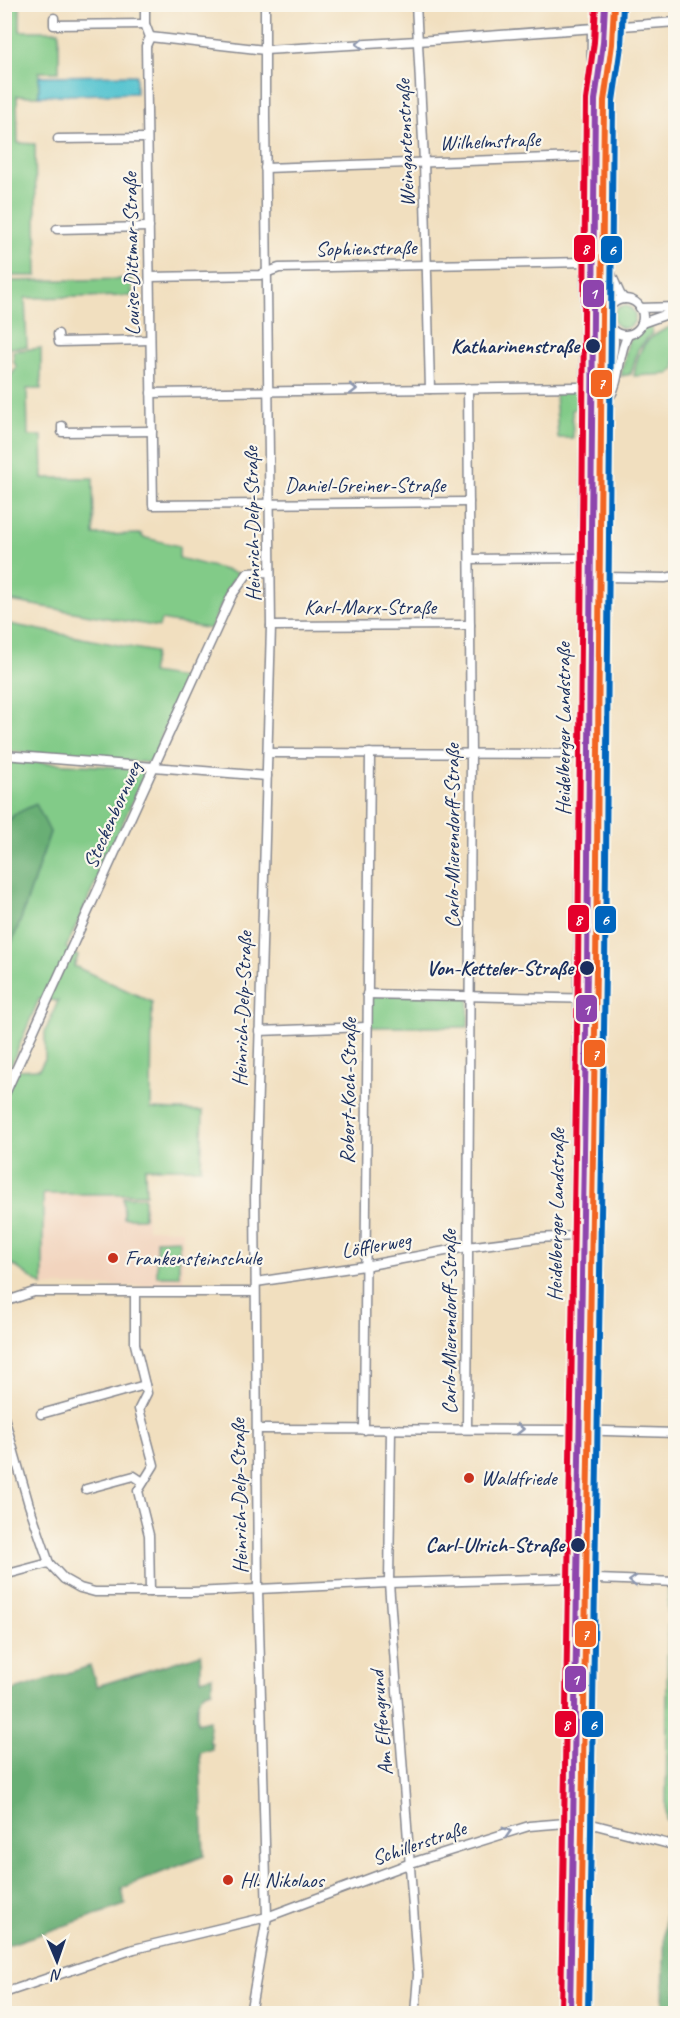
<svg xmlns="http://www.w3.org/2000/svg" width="680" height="2018" viewBox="0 0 680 2018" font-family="Caveat,sans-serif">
  <rect width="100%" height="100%" fill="#fbf7ec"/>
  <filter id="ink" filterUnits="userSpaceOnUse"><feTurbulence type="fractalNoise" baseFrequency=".0167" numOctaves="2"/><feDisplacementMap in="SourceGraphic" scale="12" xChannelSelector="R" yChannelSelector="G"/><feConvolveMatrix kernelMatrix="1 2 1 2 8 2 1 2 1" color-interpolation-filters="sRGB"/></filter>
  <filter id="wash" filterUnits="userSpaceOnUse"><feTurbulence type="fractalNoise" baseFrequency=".008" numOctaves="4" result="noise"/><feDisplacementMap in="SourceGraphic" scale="24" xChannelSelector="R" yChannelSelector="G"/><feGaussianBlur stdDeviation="1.35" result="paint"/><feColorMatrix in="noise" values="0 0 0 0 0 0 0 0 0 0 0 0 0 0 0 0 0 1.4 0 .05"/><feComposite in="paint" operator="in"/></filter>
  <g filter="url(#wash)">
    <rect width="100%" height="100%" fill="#f1dfbf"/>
    <polygon fill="#f2d4be" points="43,1193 146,1194 147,1229 183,1230 183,1286 43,1286"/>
    <g fill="#82cb88" stroke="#4e7d73" stroke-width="1.5">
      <polygon points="4,5 20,5 20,31 59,31 59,72 39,72 39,96 17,96 18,143 35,144 37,276 5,276"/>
      <polygon points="599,33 602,35 598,64 603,67 602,147 593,148 595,34"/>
      <polygon points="593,162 600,162 602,165 601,273 607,275 607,290 598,292 598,307 589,307"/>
      <polygon points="132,279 132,296 25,298 27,347 9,348 9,368 5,378 5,281"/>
      <circle cx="624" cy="317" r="11"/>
      <polygon points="651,323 652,333 638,349 631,374 621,376 628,342 645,325"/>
      <path d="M675 325V369L669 374 634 376C638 345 647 336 675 325Z"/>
      <polygon points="41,348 41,389 27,389 28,436 42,436 43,478 93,478 94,535 142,534 142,537 179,546 179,558 241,574 233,579 210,629 161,620 159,627 5,600 5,384 17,367 14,363 13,351"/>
      <polygon points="555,391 575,391 579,395 580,407 572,410 573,438 558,438"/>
      <path d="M586 395C607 407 597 446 599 468L595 918H592V923H586L585 925 581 924 588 463 586 461Z"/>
      <polygon points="4,623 155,652 151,673 189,679 163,731 152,763 5,751"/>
      <polygon points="4,760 147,769 66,948 78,956 74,966 152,1002 151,1109 203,1111 201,1168 145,1168 146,1194 43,1194 43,1286 5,1259 5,1099 16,1070 39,1069 45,1059 45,1032 58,1001 39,999 5,1079 4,960 21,919 50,832 15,814 5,825"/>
      <polygon points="367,994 469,996 468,1027 366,1027"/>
      <polygon points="585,1007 589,1007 589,1012 593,1012 588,1422 585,1426 576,1426 582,1009"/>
      <polygon points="123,1197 144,1197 144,1218 124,1218"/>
      <polygon points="179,1239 179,1276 157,1276 156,1240"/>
      <polygon points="574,1439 584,1440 584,1445 587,1447 586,1483 575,1483 574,1481"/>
      <polygon points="574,1488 587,1489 584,1501 577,1502 577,1500 574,1499"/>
      <polygon points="668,1588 676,1588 675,1820 666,1820"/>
      <polygon points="572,1596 586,1596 585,1637 571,1637"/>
      <polygon points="574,1643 585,1644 584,1686 570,1685 571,1647"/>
      <polygon points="570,1690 582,1690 584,1707 570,1707"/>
      <rect x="570" y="1712" width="13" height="12"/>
      <polygon points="570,1730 583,1732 583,1762 570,1764"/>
      <polygon points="582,1768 582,1815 570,1816 570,1769"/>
      <polygon points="568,1829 582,1831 581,1884 579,1886 567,1886"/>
      <polygon points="567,1890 581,1891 580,1943 566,1943"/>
      <polygon points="566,1948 580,1948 580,1975 565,1975"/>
      <polygon points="565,1979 580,1980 580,1996 565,1996"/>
      <rect x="565" y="2001" width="14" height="12"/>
    </g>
    <g fill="#69af74" stroke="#426f69" stroke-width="1.5">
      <polygon points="36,804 50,832 21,919 5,960 5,825 15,814"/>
      <path d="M201 1654V1679L212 1676V1690C194 1694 197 1709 197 1723L209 1720 210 1743H212V1749L200 1753 204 1856 122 1888 125 1905 5 1946V1693L90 1666 97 1686Z"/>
      <polygon points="666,1842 675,1844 676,2013 663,2014"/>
    </g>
    <polygon fill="#57c4d0" stroke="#397a97" stroke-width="1.5" points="136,75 136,93 39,96 39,76"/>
  </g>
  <g filter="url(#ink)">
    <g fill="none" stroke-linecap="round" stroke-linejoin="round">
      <g stroke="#86878e" stroke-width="11">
        <g id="minor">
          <polyline points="145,4 145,24 150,37 146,46 153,505 469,502"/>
          <polyline points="416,4 424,161 430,389"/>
          <polyline points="605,4 606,63"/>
          <polyline points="54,18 54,25 145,24"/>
          <polyline points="150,37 265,50 418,41 676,22"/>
          <polyline points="58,139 147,138"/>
          <polyline points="265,168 607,156"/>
          <polyline points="57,229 149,227"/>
          <polyline points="611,274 620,294 624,299"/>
          <polyline points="150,277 260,275 279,268 585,262"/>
          <circle cx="625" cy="317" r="18"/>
          <polyline points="610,307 609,286 611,274 607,237 607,113 614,4"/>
          <polyline points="640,308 676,307"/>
          <polyline points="642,323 676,311"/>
          <polyline points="58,334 59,342 150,340"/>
          <polyline points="151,393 578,387 592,390 609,399"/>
          <path d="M609 399C621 379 617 355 628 335"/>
          <polyline points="62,426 62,432 152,431"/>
          <polyline points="470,559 582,558"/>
          <polyline points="605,577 665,578 676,576"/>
          <polyline points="271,626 470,625"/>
          <polyline points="268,753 581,754"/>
          <polyline points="4,755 267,776"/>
          <polyline points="367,994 600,999"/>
          <polyline points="259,1031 366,1027"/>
          <polyline points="4,1096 232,595 248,573 270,572"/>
          <polyline points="256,1282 364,1266 467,1247 538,1238 574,1236"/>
          <polyline points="135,1293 135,1344 147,1393 139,1409 154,1465 138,1491 149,1535 150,1592"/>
          <polyline points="4,1302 34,1292 255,1292"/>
          <polyline points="41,1414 145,1385"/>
          <polyline points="4,1417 29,1505 49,1563 64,1579 80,1588 95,1592 193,1592 389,1583 571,1578 676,1582"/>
          <polyline points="257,1429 572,1430 676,1433"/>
          <polyline points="391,1429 389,1583 418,1975 415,2014"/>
          <polyline points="467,1429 471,754 468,388"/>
          <polyline points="364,1430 370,753"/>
          <polyline points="572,1430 581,754 585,262 589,253 592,29"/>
          <polyline points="86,1489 134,1476 143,1482"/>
          <polyline points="4,1575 49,1563"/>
          <polyline points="4,1993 134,1949 267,1917 411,1863 529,1826 578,1822 588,1823 669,1844 676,1838"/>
          <polyline points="250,2014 267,1917 258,1590 255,1193 271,626 265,117 265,4"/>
          <path d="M585 2014C590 1500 601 986 606 472L609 399C602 376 618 354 613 331"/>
        </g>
      </g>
      <use href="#minor" stroke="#fff" stroke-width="8"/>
      <g stroke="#fbf7ec" stroke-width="10">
        <polyline id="tram-1" points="570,2014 587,968 595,100 603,43 605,4"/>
      </g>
      <g stroke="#fbf7ec" stroke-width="10">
        <polyline id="tram-2" points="579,2014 596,968 604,101 612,44 614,4"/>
      </g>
      <g stroke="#fbf7ec" stroke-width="10">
        <polyline id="tram-3" points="561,2014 578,968 586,100 594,42 596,4"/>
      </g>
      <g stroke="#fbf7ec" stroke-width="10">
        <polyline id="tram-4" points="588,2014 605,968 613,101 621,46 623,5"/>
      </g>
      <use href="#tram-1" stroke="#8e44ad" stroke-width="6"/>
      <use href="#tram-2" stroke="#f26522" stroke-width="6"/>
      <use href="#tram-3" stroke="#e4002b" stroke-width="6"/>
      <use href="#tram-4" stroke="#0065bd" stroke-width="6"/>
    </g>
    <defs><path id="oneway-chevron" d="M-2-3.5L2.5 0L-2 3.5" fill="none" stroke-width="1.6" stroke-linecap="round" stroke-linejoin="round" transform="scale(1.5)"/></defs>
    <g stroke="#8d97ae">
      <use href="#oneway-chevron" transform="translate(360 44) rotate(177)"/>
      <use href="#oneway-chevron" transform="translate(353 389)"/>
      <use href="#oneway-chevron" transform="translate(520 1429)"/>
      <use href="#oneway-chevron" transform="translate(633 1581) rotate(-178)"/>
      <use href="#oneway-chevron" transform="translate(507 1832) rotate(-16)"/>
    </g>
  </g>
  <g fill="#1b2f5e" stroke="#fbf7ec" stroke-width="2">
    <circle cx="593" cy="346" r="8"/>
    <circle cx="587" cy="968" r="8"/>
    <circle cx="578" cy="1545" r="8"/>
  </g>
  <g fill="#c8321e" stroke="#fbf7ec" stroke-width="2">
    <circle cx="113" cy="1258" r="6"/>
    <circle cx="469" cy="1478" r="6"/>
    <circle cx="228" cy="1880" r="6"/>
  </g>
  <g text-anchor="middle" stroke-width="4.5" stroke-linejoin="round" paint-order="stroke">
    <g font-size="21" fill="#1b2f5e" stroke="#fbf7ec">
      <text transform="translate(490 141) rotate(-2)" y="7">Wilhelmstraße</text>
      <text transform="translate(405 143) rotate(-92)" y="7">Weingartenstraße</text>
      <text transform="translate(366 248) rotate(-1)" y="7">Sophienstraße</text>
      <text transform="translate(131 254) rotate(-91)" y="7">Louise-Dittmar-Straße</text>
      <text x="365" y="492">Daniel-Greiner-Straße</text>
      <text transform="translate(252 524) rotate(-91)" y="7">Heinrich-Delp-Straße</text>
      <text x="370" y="614">Karl-Marx-Straße</text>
      <text transform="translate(563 729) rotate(-90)" y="7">Heidelberger Landstraße</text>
      <text transform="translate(112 815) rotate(-66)" y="7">Steckenbornweg</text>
      <text transform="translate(452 836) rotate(-90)" y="7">Carlo-Mierendorff-Straße</text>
      <text transform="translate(242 1009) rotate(-88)" y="7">Heinrich-Delp-Straße</text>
      <text transform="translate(348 1091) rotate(-89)" y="7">Robert-Koch-Straße</text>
      <text transform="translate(556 1215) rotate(-89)" y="7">Heidelberger Landstraße</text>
      <text transform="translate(376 1245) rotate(-10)" y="7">Löfflerweg</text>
      <text transform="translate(449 1322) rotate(-90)" y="7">Carlo-Mierendorff-Straße</text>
      <text transform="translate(239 1496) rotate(-91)" y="7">Heinrich-Delp-Straße</text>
      <text transform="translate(381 1723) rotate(-95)" y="7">Am Elfengrund</text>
      <text transform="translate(419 1843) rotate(-19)" y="7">Schillerstraße</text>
    </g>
    <g font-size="21" font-weight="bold" fill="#1b2f5e" stroke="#fbf7ec" text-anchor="end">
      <text x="579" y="353">Katharinenstraße</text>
      <text x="573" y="975">Von-Ketteler-Straße</text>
      <text x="564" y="1552">Carl-Ulrich-Straße</text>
    </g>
    <g font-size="21" fill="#1b2f5e" stroke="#fbf7ec" text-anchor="start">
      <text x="125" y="1265">Frankensteinschule</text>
      <text x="481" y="1485">Waldfriede</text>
      <text x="240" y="1887">Hl. Nikolaos</text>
    </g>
  </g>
  <g stroke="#fbf7ec" stroke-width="2">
    <rect x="573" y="234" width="23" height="29" rx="6" fill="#e4002b"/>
    <rect x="600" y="235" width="23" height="29" rx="6" fill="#0065bd"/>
    <rect x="582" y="279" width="23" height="29" rx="6" fill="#8e44ad"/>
    <rect x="590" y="369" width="23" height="29" rx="6" fill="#f26522"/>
    <rect x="567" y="904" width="23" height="29" rx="6" fill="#e4002b"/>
    <rect x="594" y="905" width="23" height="29" rx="6" fill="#0065bd"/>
    <rect x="575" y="994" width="23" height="29" rx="6" fill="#8e44ad"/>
    <rect x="583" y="1039" width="23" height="29" rx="6" fill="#f26522"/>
    <rect x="574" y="1620" width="23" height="28" rx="6" fill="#f26522"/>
    <rect x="564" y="1665" width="23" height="28" rx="6" fill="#8e44ad"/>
    <rect x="554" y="1710" width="23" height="28" rx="6" fill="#e4002b"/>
    <rect x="581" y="1710" width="23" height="28" rx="6" fill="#0065bd"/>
  </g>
  <g font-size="16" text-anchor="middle" font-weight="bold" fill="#fff">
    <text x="585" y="254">8</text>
    <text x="612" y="255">6</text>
    <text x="593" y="299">1</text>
    <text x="601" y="389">7</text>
    <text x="578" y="925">8</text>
    <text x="605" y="925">6</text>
    <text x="586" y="1015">1</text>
    <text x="595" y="1060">7</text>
    <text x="585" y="1640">7</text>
    <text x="575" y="1685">1</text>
    <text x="566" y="1730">8</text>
    <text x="593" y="1730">6</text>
  </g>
  <rect width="680" height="2018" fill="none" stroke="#fbf7ec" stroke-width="24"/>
  <g transform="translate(57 1961) rotate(178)" stroke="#fbf7ec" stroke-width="4.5" paint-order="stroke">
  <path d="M0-4.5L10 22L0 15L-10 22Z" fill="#1b2f5e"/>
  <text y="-9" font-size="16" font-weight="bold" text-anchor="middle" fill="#1b2f5e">N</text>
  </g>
</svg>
